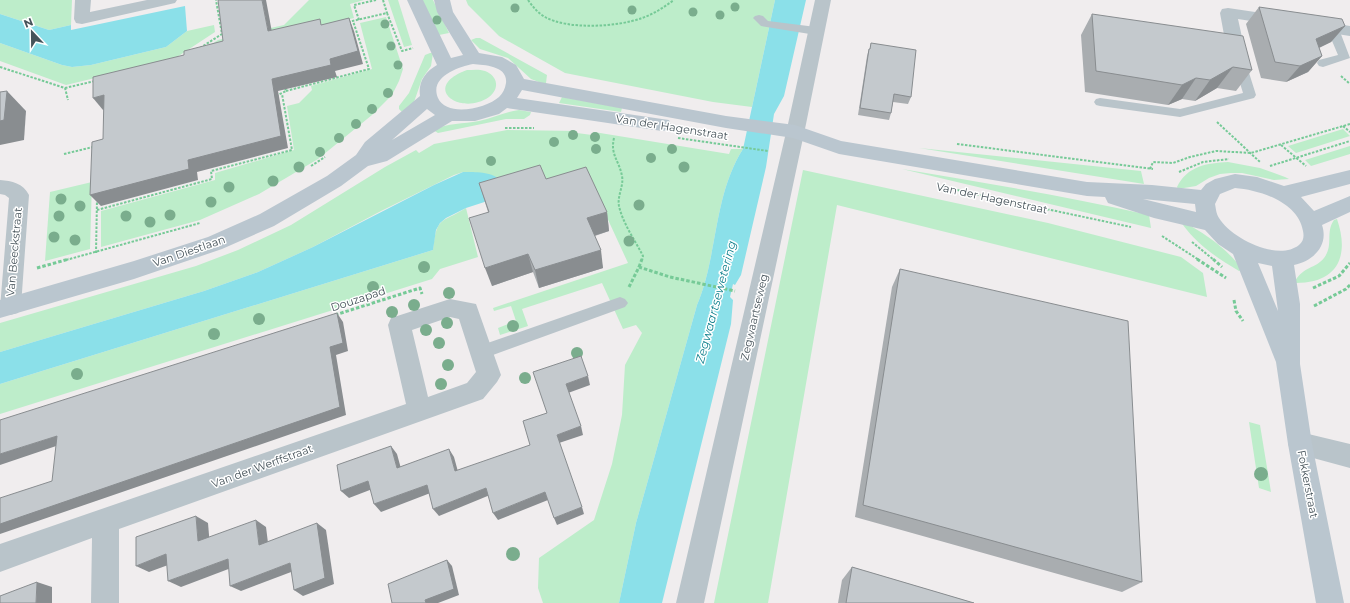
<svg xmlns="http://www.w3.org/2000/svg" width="1350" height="603" viewBox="0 0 1350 603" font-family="Montserrat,sans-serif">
  <rect width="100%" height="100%" fill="#f0edee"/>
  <g fill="#bdedca">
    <polygon points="0,0 72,0 71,25 49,30 0,14"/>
    <polygon points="309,0 364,0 350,4 354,18 196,54 218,40 284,25"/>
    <polygon points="388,0 398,0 412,45 404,47"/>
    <polygon points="422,0 433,0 449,33 439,35"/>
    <polygon points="466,0 775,0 752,107 713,102 565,73 499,36 468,5"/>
    <polygon points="386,17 403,69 399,81 392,95 372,115 318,159 259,194 200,220 101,247 101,211 215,180 215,173 294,150 287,106 299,103 312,90 311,86 372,69 360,23"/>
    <polygon points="214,25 215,32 174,59 66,85 0,61 0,43 62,65 72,67 91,65 166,47 187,31"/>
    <polygon points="476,38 480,38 547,75 546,83 544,84 531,79 508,58 480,49 471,40"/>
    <polygon points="430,53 433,53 431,66 422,79 414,102 402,112 399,109 399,106 409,93 425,55"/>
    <path d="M467 70C473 70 479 69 485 71 498 76 500 89 489 97 460 117 420 87 467 70Z"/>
    <polygon points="562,97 622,108 621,112 559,103"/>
    <path d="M519 110 531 112 530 115 524 119H506L438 133 433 130C448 123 463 124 479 121 493 118 505 112 519 110Z"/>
    <polygon points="1343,129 1350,136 1296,153 1288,146"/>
    <path d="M507 130 577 131V133L592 135 594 132 729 154 731 149H743C713 196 718 256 697 305L636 523 619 603H543L538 588 539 558 594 520 612 464 622 415 625 365 642 333 636 325 623 329 602 283 522 309 528 326 500 335 498 328 516 321 511 306 494 311 493 308 628 263 586 172 506 195 463 172 454 175 381 211 313 247 258 272 204 291 0 352V323L196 266 238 250 291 225 385 167 416 150 419 153 434 144Z"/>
    <polygon points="1350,146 1350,154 1311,166 1305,160"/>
    <polygon points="919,148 1141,171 1144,184"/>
    <path d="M1228 162 1260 168 1285 177 1289 179 1274 180 1242 173H1231L1220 174 1209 178 1196 186 1178 189 1177 187C1187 166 1207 163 1228 162Z"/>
    <path d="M902 169C984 183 1067 196 1149 215L1151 228Z"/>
    <polygon points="803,170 1048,223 1181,257 1203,273 1207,297 837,205 768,603 714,603"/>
    <polygon points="92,182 90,249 45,261 50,192"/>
    <path d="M466 208 478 257 440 269 432 279 0 414V384L433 250C437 216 440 224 466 208Z"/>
    <path d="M1337 219C1350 257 1337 283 1296 283L1295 281C1304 266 1315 269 1324 258 1334 245 1325 233 1334 220Z"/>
    <path d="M1183 222C1205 233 1227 249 1242 269L1239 271C1217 258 1198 245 1183 225L1182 223Z"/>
    <polygon points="1249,422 1260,425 1271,492 1259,488"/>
  </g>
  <g fill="#8be0e9">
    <path d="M775 0H806L784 96 774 114 766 167 741 275 735 285 733 284 730 297 733 300 731 324 662 603H619L636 523 697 305C718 256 713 196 743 149Z"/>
    <polygon points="185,6 187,31 166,47 91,65 72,67 62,65 0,43 0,14 49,30 71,25 71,30"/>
    <path d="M463 172C474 172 496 171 502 183 504 186 505 191 506 195L466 208 446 218 440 223 436 230 433 250 0 384V352L204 291 258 272 313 247 434 185Z"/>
  </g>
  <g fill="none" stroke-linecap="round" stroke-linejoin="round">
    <g stroke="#76ca97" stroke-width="2" stroke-dasharray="2.5 1.5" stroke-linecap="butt">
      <polyline points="383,0 387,13"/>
      <path d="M528 0C533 7 538 13 545 17 568 30 618 27 642 18 654 14 664 7 674 0"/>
      <polyline points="359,20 354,5 376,0"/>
      <polyline points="348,22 387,13 402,51 413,48"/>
      <polyline points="200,48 222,34 216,0"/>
      <polyline points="0,67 65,88 68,100"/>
      <polyline points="1341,76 1350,84"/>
      <polyline points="65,88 95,81"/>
      <polyline points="286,91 369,69 353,21"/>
      <polyline points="276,96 286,91 285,87"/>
      <polyline points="1217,122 1260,162"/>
      <polyline points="1343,126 1350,132"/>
      <polyline points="505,128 534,128"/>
      <path d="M614 138C610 155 619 160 622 176 624 186 617 196 619 206 623 224 635 240 643 256L642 260"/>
      <polyline points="678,138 768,151"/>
      <polyline points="957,144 1153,169"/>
      <polyline points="1281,145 1306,166"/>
      <polyline points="64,154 93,147"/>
      <polyline points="311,166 325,157"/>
      <polyline points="1270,166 1350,141"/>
      <polyline points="1150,169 1153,162 1173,163 1190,157 1216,151 1251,153 1350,124"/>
      <polyline points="1179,172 1203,162 1229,159"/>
      <polyline points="957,190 1131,227"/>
      <polyline points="97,210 212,179 211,171 292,150 282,94"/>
      <polyline points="1162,236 1199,260"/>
      <polyline points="1192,242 1214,260"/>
      <polyline points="96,253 97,199"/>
      <polyline points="66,260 200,223"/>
    </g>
    <g stroke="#76ca97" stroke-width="3" stroke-dasharray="3.5 2" stroke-linecap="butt">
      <polyline points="1197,259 1226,278"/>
      <polyline points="1213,259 1222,267"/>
      <polyline points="639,267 642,259"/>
      <polyline points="37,268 69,259"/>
      <polyline points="629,287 639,267 670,277 735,291"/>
      <polyline points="1313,288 1339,276 1350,263"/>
      <polyline points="1234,300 1236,311 1243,321"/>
      <polyline points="1314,306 1346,289 1350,285"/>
      <polyline points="335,315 420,288 422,294"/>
    </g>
    <g fill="#b9c4ca" fill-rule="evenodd">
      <polygon points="759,15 763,16 768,21 816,27 820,28 822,31 820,34 816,35 761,26 753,18 755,16"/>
      <polygon points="1333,25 1337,27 1339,29 1350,58 1323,67 1319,66 1317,63 1319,60 1338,55 1327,29 1329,27"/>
      <polygon points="1239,56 1243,57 1245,60 1256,95 1254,98 1180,117 1100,106 1096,105 1094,102 1096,99 1100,98 1180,109 1243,93 1233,60 1235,57"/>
      <polygon points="620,297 625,299 628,303 625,307 482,359 476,357 474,352 476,347"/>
    </g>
    <g fill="#b9c4ca" fill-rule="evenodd">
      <polygon points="75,0 91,0 90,12 147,0 177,0 175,3 82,24 76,23 74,19"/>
      <polygon points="815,0 831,0 806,124 704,603 676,603 788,124"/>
      <polygon points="1228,8 1350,26 1350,36 1238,19 1245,51 1242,55 1236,56 1230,55 1227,51 1220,13 1222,9"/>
      <path d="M0 180C12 181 23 183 29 195L21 306 18 313 10 315 2 313 0 308 9 198 5 195 0 194Z"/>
      <path d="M450 299 476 304 501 375 497 382 483 399 119 529V603H91L92 538 0 572V544L406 404 388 325 391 318ZM450 317 459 319 476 372 467 383 428 397 412 330Z"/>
      <polygon points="1300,432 1350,444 1350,468 1291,452 1288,444 1291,436"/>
    </g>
    <path fill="#bac6cf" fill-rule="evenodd" d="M407 0H423L451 58 463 55 437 12 434 0H450L453 12 479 53 502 57 516 65 524 79 726 116 795 125 841 141 1087 182 1152 185 1201 190 1206 184 1215 179 1235 174 1257 177 1284 186 1350 170V184L1301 197 1314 211 1350 196V212L1322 225C1329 246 1313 261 1294 265L1300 304V364L1312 444 1344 603H1316L1288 444 1276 362 1233 254 1218 244 1205 230 1154 218 1108 203 1105 197 1087 196 839 154 793 138 726 128 522 90 517 98 662 119 669 120 671 125 669 130 662 131 507 108 499 114 475 121H452L387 161 368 166 341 186 274 226 222 249 134 279 0 318V300L134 261 208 237 260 214 327 176 356 155 365 142 420 96C418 82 425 72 437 65ZM473 64C485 65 508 66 506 83 505 89 503 93 499 97 487 108 447 118 438 98 429 77 458 67 473 64ZM427 109 435 115 392 140ZM1235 188C1260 190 1298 202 1303 231 1304 236 1304 241 1299 245 1278 262 1231 238 1219 218 1216 213 1216 209 1215 204L1220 194ZM1143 199 1195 204 1196 212ZM1258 263 1272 266 1278 311Z"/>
  </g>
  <g fill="#7aad8d">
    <circle cx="735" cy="7" r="4.5"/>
    <circle cx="515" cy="8" r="4.5"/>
    <circle cx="632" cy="10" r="4.5"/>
    <circle cx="693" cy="12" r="4.5"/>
    <circle cx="720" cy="15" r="4.5"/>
    <circle cx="437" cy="20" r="4.5"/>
    <circle cx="385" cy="24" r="4.5"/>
    <circle cx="391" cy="46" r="4.5"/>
    <circle cx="398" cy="65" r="4.5"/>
    <circle cx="388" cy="93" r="5"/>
    <circle cx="372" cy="109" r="5"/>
    <circle cx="356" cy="124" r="5"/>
    <circle cx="573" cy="135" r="5"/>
    <circle cx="595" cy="137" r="5"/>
    <circle cx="339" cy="138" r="5"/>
    <circle cx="554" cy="142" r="5"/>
    <circle cx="596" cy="149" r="5"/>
    <circle cx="672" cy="149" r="5"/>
    <circle cx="320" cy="152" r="5"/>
    <circle cx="651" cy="158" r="5"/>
    <circle cx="491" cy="161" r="5"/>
    <circle cx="299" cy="167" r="5.5"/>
    <circle cx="684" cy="167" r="5.5"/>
    <circle cx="273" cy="181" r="5.5"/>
    <circle cx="229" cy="187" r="5.5"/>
    <circle cx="61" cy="199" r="5.5"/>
    <circle cx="211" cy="202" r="5.5"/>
    <circle cx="639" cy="205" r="5.5"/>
    <circle cx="80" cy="206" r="5.5"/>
    <circle cx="170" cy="215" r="5.5"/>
    <circle cx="59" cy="216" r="5.5"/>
    <circle cx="126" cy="216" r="5.5"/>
    <circle cx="150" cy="222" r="5.5"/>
    <circle cx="54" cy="237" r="5.5"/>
    <circle cx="75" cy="240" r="5.5"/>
    <circle cx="629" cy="241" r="5.5"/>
    <circle cx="424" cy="267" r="6"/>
    <circle cx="373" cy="287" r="6"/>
    <circle cx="449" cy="293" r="6"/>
    <circle cx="414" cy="305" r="6"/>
    <circle cx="392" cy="312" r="6"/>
    <circle cx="259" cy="319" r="6"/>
    <circle cx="447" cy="323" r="6"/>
    <circle cx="513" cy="326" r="6"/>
    <circle cx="426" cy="330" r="6"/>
    <circle cx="214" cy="334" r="6"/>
    <circle cx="439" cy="343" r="6"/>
    <circle cx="577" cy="353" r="6"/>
    <circle cx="448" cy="365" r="6"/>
    <circle cx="77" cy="374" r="6"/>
    <circle cx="525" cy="378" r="6"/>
    <circle cx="441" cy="384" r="6"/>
    <circle cx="1261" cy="474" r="7"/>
    <circle cx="513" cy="554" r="7"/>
  </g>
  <g fill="#a9adb0">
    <polygon points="1259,7 1345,26 1331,42 1319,48 1322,56 1308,72 1286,82 1261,78 1246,24"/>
    <polygon points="1092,14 1252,70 1236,91 1217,88 1195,101 1182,99 1168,105 1085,92 1081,35"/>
    <polygon points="871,43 911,97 908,104 893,102 891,113 889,120 858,115 867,56 869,49 870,49"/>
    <polygon points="546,179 607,212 609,231 595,236 603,268 539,288 533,272 492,286 488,212 479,183"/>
    <polygon points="900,269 1142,582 1122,592 855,517 892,287"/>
    <polygon points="852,567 974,603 838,603 842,580"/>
  </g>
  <g fill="#898d90">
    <polygon points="262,0 266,0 274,43 268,31"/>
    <polygon points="349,18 354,31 363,64 335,71 337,77 278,91 288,148 197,172 198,180 101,206 90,195 188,160 272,79 330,59"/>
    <polygon points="1345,26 1331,42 1302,56 1316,39"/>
    <polygon points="1322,56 1308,72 1286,82 1300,66"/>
    <polygon points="1233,67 1217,88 1195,101 1210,80"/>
    <polygon points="1196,78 1182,99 1168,105 1182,85"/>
    <polygon points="7,91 26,111 24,140 0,145 0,121"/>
    <polygon points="104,95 114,107 103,110 93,98"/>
    <polygon points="607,212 609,231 590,237 587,218"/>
    <polygon points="601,250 603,268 539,288 535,270"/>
    <polygon points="528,254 533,272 492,286 485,268"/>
    <polygon points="337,313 343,322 348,351 336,355 346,415 0,534 0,524 330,347"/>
    <polygon points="588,376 590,385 568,393 566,384"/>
    <polygon points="581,426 583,435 559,443 557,435"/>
    <polygon points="57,436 68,442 0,465 0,454"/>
    <polygon points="391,446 397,454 403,476 397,468"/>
    <polygon points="449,449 454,457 460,479 455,471"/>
    <polygon points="368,481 375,488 349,498 341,491"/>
    <polygon points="427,485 433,492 381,512 374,504"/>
    <polygon points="486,488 490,495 439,516 433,509"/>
    <polygon points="545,492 548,500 498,520 493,513"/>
    <polygon points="582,507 584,514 557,525 554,518"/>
    <polygon points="196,516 208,523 210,547 198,541"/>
    <polygon points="256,520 266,527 269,551 259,545"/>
    <polygon points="317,523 326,530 334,584 303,596 294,590"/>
    <polygon points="166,554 179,561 149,572 136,566"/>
    <polygon points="228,559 239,565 181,587 168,581"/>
    <polygon points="447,560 452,566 459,595 438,603 426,603 425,600"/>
    <polygon points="290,563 299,569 241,591 230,586"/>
    <polygon points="37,582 52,587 52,603 36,603"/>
  </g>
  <g fill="#c4c9cd" stroke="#898d90">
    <polygon points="218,0 262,0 268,31 320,19 321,25 349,18 358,51 330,59 331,65 272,79 281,136 188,160 189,169 90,195 92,142 103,139 104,95 93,98 93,77 184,55 184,51 223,41"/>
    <polygon points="1259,7 1342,19 1345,26 1316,39 1322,56 1300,66 1275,62"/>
    <polygon points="1092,14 1243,36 1252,70 1233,67 1210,80 1196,78 1182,85 1096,71"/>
    <polygon points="871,43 916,50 911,97 894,94 891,113 860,108 869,49 870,49"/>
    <polygon points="7,91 4,120 0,121 0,92"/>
    <polygon points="540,165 546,179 586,167 607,212 587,218 601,250 535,270 528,254 485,268 469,218 489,212 479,183"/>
    <polygon points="900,269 1128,321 1142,582 863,505"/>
    <polygon points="337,313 343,343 330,347 340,407 0,524 0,498 52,481 57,436 0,454 0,420"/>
    <polygon points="581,356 588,376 566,384 581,426 557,435 582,507 554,518 545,492 493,513 486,488 433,509 427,485 374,504 368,481 341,491 337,465 391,446 397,468 449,449 455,471 530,445 523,421 547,413 533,372"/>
    <polygon points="196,516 198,541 256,520 259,545 317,523 325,578 294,590 290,563 230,586 228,559 168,581 166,554 136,566 136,537"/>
    <polygon points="447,560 454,589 425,600 426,603 392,603 388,584"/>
    <polygon points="852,567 974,603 846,603"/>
    <polygon points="37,582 36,603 0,603 0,596"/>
  </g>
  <g text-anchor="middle" stroke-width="3" stroke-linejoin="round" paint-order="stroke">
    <g font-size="11" fill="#46535a" stroke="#fff">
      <text transform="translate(672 127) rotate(9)" y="4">Van der Hagenstraat</text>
      <text transform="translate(992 198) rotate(12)" y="4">Van der Hagenstraat</text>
      <text transform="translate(189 251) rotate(-19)" y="4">Van Diestlaan</text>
      <text transform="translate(14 252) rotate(-85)" y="4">Van Beeckstraat</text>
      <text transform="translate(358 299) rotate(-18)" y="4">Douzapad</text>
      <text transform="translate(754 317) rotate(-77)" y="4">Zegwaartseweg</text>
      <text transform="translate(262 466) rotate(-20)" y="4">Van der Werffstraat</text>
      <text transform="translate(1308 484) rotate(79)" y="4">Fokkerstraat</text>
    </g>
    <g font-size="12" font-style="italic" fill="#11818d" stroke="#fff">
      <text transform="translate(716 302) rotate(-75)" y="4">Zegwaartsewetering</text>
    </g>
  </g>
  <g transform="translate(32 32) rotate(338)" stroke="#ffffff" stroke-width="3" paint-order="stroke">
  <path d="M0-3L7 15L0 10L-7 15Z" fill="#46535a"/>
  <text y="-6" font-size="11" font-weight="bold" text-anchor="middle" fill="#46535a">N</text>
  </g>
</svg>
